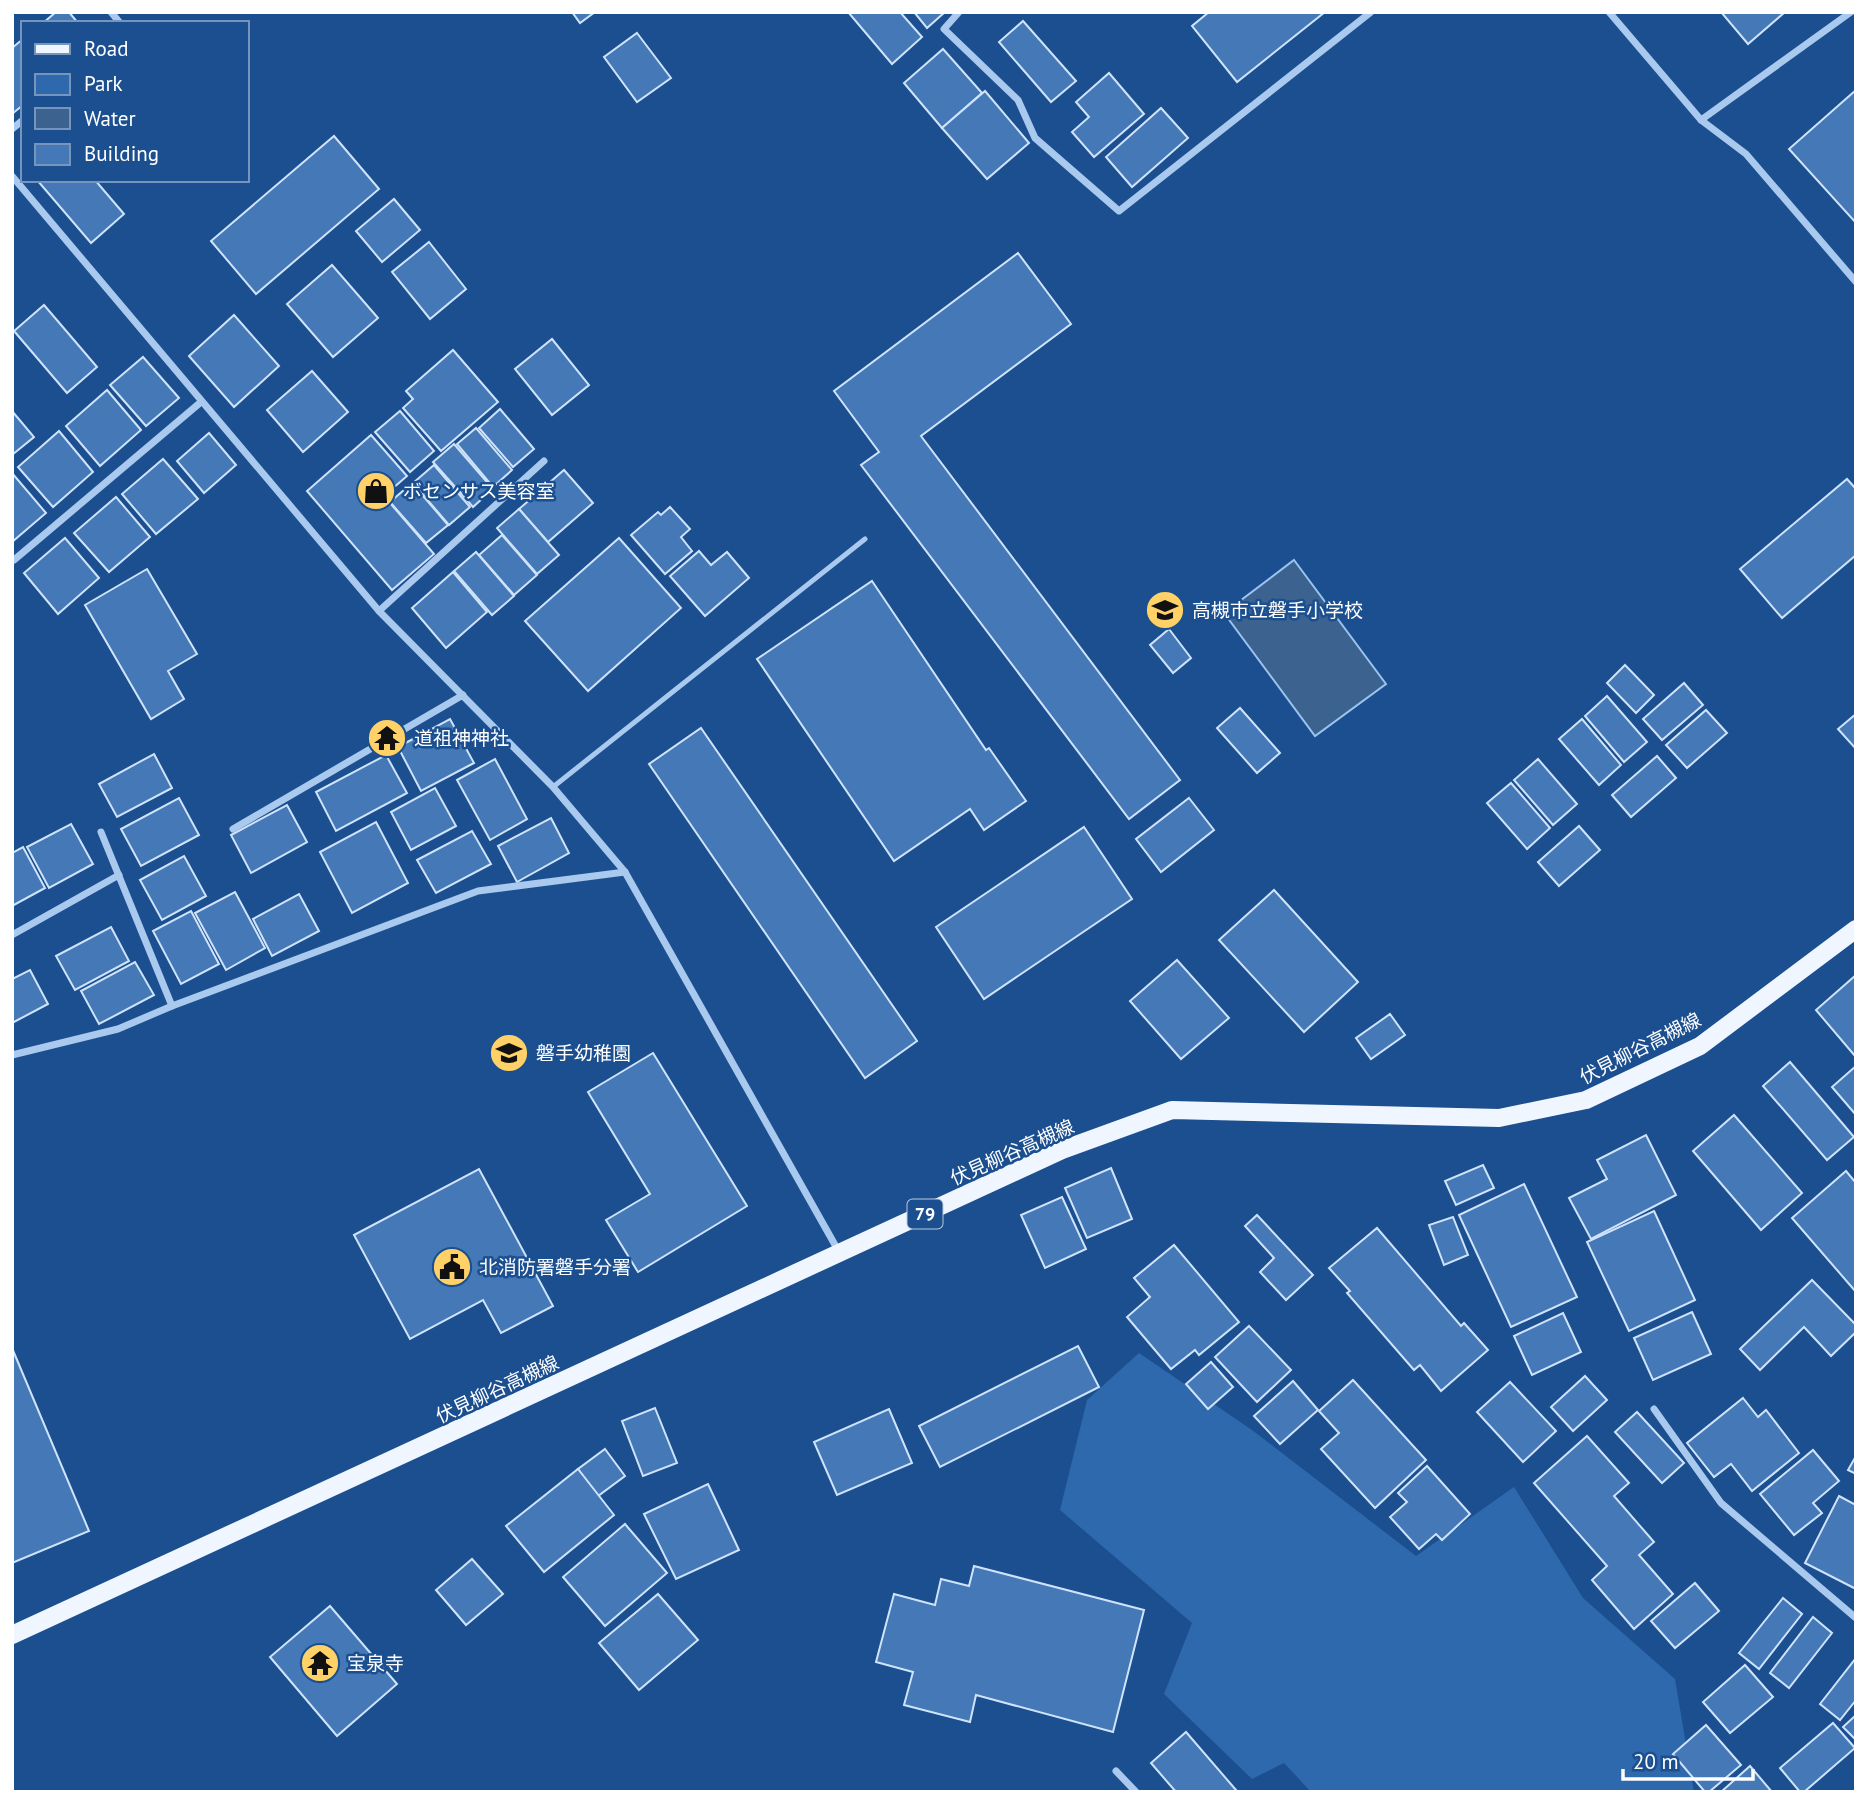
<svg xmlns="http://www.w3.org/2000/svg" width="1868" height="1804" viewBox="0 0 1868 1804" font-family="'PT Sans','Noto Sans JP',sans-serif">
  <rect width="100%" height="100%" fill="#1b4f8f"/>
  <polygon fill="#2e69ad" points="1139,1353 1252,1430 1416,1556 1514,1487 1583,1598 1675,1679 1694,1792 1311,1792 1284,1763 1252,1779 1164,1694 1192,1623 1060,1510 1087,1400"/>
  <polygon fill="#3c6290" stroke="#9cc4f0" stroke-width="2" points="1294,560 1386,684 1315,736 1224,613"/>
  <g fill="#4478b7" stroke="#cfe3fa" stroke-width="2">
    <polygon points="56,12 69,12 78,23 43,23"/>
    <polygon points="572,12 595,12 580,23"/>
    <polygon points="848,12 900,12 922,37 892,64"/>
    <polygon points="914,12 945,12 927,28"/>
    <polygon points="1209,12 1325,12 1237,82 1192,26"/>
    <polygon points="1721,12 1785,12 1748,44"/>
    <polygon points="1023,21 1076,81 1051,102 999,42"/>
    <polygon points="637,33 671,78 637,102 604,57"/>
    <polygon points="23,39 23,105 12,114 12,48"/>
    <polygon points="943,49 982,93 942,128 904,83"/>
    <polygon points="1109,73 1144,114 1094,157 1072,132 1089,117 1076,102"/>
    <polygon points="1856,90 1856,223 1789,149"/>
    <polygon points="985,91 1029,143 987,179 942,128"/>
    <polygon points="1161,108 1188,138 1132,187 1106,157"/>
    <polygon points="334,136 379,189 256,294 211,241"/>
    <polygon points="37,180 95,180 124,214 91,243"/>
    <polygon points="394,199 420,230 382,262 356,231"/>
    <polygon points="429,242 466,289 430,319 392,272"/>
    <polygon points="1018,253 1071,324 921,436 1180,780 1129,819 861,465 879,452 834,391"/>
    <polygon points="332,265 378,318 333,357 287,304"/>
    <polygon points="44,305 97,367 67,393 14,331"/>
    <polygon points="234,315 279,366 234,407 189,356"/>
    <polygon points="552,339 589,385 552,415 515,369"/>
    <polygon points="453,350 498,402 441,451 403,408 413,399 406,391"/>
    <polygon points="143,357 179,398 146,426 110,385"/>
    <polygon points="312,371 348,412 303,452 267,410"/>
    <polygon points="107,390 141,430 100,466 66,426"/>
    <polygon points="500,409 534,449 513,467 479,428"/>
    <polygon points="12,411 34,437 12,455"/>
    <polygon points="400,411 434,451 410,472 375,432"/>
    <polygon points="476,428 512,470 493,487 457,444"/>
    <polygon points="59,431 93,472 53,507 18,467"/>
    <polygon points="209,433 236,465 204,493 177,461"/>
    <polygon points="371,435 407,476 384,496 434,554 392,590 307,491"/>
    <polygon points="454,444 493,489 473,507 433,462"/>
    <polygon points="163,459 198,499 156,534 122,494"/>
    <polygon points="434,465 470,507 449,525 413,483"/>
    <polygon points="564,470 593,503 548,542 519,509"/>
    <polygon points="12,473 46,513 12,542"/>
    <polygon points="1847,479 1856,489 1856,555 1782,618 1740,569"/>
    <polygon points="412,483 448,525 426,543 390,502"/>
    <polygon points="116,497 150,537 109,572 74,533"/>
    <polygon points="670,507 690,529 681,537 692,551 665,574 631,535 658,512 661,515"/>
    <polygon points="519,509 559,555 537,574 497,528"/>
    <polygon points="502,535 537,575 514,595 479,555"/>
    <polygon points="65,538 99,578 58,614 24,573"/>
    <polygon points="619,538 681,608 588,691 525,621"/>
    <polygon points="699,551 711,565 727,552 749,578 705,616 670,576"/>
    <polygon points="476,552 514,596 492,615 454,571"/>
    <polygon points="147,569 197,654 168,671 184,699 151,719 85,605"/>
    <polygon points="453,572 487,612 446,648 412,608"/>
    <polygon points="872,581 986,750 989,748 1026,801 984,830 970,809 894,861 757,659"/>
    <polygon points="1169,629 1191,658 1173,673 1150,645"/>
    <polygon points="1625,665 1654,695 1636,713 1607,683"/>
    <polygon points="1684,683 1703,705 1662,740 1643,719"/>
    <polygon points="1607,696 1647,742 1624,762 1585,716"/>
    <polygon points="1240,708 1280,753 1257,773 1217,728"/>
    <polygon points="1706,710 1727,733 1687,768 1666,745"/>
    <polygon points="1856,714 1856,749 1838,729"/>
    <polygon points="450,719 474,763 421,791 398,747"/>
    <polygon points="1582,719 1621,765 1599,785 1559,739"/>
    <polygon points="701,728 917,1041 865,1078 649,764"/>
    <polygon points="154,754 172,788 117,817 99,784"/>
    <polygon points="386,755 407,793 336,831 316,792"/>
    <polygon points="1657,756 1676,778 1631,817 1612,795"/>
    <polygon points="495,759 527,819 490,840 457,780"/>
    <polygon points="1538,759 1577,804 1553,825 1514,780"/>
    <polygon points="1511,783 1550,828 1527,849 1487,803"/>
    <polygon points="435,788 456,826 411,850 391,812"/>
    <polygon points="179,798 199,835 141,866 121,829"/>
    <polygon points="1189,798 1214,830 1161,872 1136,839"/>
    <polygon points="287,805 307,842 251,873 231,835"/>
    <polygon points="551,818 569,853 517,882 498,846"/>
    <polygon points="376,822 408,883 352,913 320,852"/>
    <polygon points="71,824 93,864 49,888 27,847"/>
    <polygon points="1579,826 1600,850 1559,886 1538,862"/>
    <polygon points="1084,827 1132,899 984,999 936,927"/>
    <polygon points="472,831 491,864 436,893 417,860"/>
    <polygon points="23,847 45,888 12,906 12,853"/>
    <polygon points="184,856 206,896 162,920 140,880"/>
    <polygon points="1274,890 1358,982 1304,1032 1219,940"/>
    <polygon points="235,892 265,948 226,970 195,913"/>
    <polygon points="299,894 319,931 272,956 253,919"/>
    <polygon points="191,911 219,964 181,984 153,931"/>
    <polygon points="111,927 129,961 75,990 56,956"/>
    <polygon points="1177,960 1229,1018 1181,1059 1130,1001"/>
    <polygon points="135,962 154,995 99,1024 81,991"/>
    <polygon points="30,970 48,1004 12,1023 12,979"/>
    <polygon points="1856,975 1856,1055 1855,1056 1816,1010"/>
    <polygon points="1390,1014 1405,1035 1371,1059 1356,1038"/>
    <polygon points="653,1053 747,1206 638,1272 606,1220 650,1194 588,1092"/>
    <polygon points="1790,1062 1854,1137 1827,1160 1763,1086"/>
    <polygon points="1856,1066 1856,1115 1832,1087"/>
    <polygon points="1734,1115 1802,1193 1761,1230 1693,1151"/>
    <polygon points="1646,1135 1676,1195 1591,1239 1569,1198 1607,1179 1597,1160"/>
    <polygon points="1483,1165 1494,1188 1456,1205 1445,1181"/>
    <polygon points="1111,1168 1132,1219 1087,1238 1065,1188"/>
    <polygon points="479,1169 553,1306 501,1333 483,1300 410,1339 354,1235"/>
    <polygon points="1846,1171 1856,1183 1856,1292 1792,1218"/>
    <polygon points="1524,1184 1577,1297 1511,1327 1459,1215"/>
    <polygon points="1062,1197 1086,1249 1045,1268 1021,1215"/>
    <polygon points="1654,1211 1695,1300 1629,1331 1587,1242"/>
    <polygon points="1257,1215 1313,1275 1286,1300 1260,1272 1274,1258 1245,1226"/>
    <polygon points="1453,1217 1468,1255 1444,1265 1429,1225"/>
    <polygon points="1377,1228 1461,1326 1464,1323 1488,1350 1441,1391 1420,1365 1414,1370 1347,1293 1350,1291 1329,1268"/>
    <polygon points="1174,1245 1239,1322 1199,1355 1195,1350 1171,1369 1127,1317 1150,1297 1134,1278"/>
    <polygon points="1812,1280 1856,1325 1856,1332 1831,1356 1804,1327 1760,1370 1740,1349"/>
    <polygon points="1692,1312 1711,1354 1653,1380 1634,1338"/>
    <polygon points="1563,1313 1581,1352 1532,1375 1514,1336"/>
    <polygon points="1249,1326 1291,1370 1257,1402 1215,1357"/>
    <polygon points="1078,1346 1099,1387 940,1467 919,1426"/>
    <polygon points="12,1348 89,1531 12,1563"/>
    <polygon points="1211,1362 1233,1387 1208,1409 1186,1384"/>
    <polygon points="1585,1376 1607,1400 1573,1431 1551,1407"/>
    <polygon points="1353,1380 1426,1460 1375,1508 1321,1449 1339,1433 1319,1411"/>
    <polygon points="1293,1381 1318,1410 1280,1444 1254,1416"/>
    <polygon points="1510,1382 1556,1431 1523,1462 1477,1412"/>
    <polygon points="1743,1398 1758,1417 1766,1410 1799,1453 1752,1491 1731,1464 1714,1477 1687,1443"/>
    <polygon points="655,1408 677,1463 643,1476 622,1421"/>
    <polygon points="889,1409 912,1463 837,1495 814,1442"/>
    <polygon points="1637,1412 1684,1463 1662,1483 1615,1432"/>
    <polygon points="1587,1436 1629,1483 1614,1496 1654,1542 1639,1555 1673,1594 1634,1629 1592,1580 1607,1566 1534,1483"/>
    <polygon points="605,1449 625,1476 598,1496 578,1469"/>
    <polygon points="1813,1450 1839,1481 1813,1503 1822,1513 1794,1535 1760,1494"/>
    <polygon points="1856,1456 1856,1474 1848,1470"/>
    <polygon points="1427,1466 1470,1514 1442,1540 1436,1534 1419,1549 1390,1517 1407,1502 1398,1493"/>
    <polygon points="578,1469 614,1515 544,1572 506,1526"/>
    <polygon points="708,1484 739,1550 676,1579 644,1514"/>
    <polygon points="1839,1496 1856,1505 1856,1589 1805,1563"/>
    <polygon points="625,1524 667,1573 605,1626 563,1577"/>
    <polygon points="472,1559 503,1594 466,1625 436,1590"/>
    <polygon points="974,1566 1144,1610 1113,1732 976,1695 970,1722 904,1705 913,1672 876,1662 894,1594 935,1605 941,1579 969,1586"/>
    <polygon points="1695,1583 1719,1611 1675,1648 1651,1621"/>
    <polygon points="658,1594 698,1640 639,1690 599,1643"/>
    <polygon points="1783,1598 1802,1614 1759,1669 1739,1653"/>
    <polygon points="330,1606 397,1684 337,1736 270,1657"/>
    <polygon points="1813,1617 1832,1633 1789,1688 1770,1673"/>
    <polygon points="1856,1658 1856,1700 1840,1720 1820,1704"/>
    <polygon points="1745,1665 1773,1697 1730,1733 1703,1702"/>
    <polygon points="1856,1715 1856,1740 1843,1727"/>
    <polygon points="1833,1723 1855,1748 1804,1792 1800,1792 1780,1768"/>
    <polygon points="1706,1725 1741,1765 1709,1792 1705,1792 1673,1754"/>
    <polygon points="1186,1732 1236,1790 1234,1792 1176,1792 1151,1763"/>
    <polygon points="1750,1766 1772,1792 1721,1792"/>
  </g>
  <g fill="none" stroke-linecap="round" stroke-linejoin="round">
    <polyline stroke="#a9c9ee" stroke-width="5" points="553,787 865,539"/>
    <g stroke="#a9c9ee" stroke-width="7">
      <polyline points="111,12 120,23"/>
      <polyline points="959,12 944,29 1018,100 1035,138 1119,211 1371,12"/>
      <polyline points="1609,12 1701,120 1746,154 1856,282"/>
      <polyline points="1701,120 1851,12"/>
      <polyline points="12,129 23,120"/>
      <polyline points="12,176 379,611 553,787 625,872 839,1252"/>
      <polyline points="14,560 201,402"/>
      <polyline points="379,611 544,461"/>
      <polyline points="233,829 463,695"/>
      <polyline points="101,832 172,1006"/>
      <polyline points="12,935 119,875"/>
      <polyline points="12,1055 118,1029 172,1006 478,891 625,872"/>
      <polyline points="1654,1409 1721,1503 1856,1618"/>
      <polyline points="1116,1771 1136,1792"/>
    </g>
    <polyline stroke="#f0f6ff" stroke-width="18" points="12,1635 1062,1150 1172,1110 1499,1118 1586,1100 1700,1046 1856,929"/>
  </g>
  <defs>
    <g id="shop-disc" transform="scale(2.0125)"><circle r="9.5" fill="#ffd166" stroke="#1b4f8f"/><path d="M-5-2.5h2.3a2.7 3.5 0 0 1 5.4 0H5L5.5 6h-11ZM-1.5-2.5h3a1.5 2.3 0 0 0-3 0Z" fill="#111"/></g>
    <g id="school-disc" transform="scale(2.0125)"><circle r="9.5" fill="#ffd166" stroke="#1b4f8f"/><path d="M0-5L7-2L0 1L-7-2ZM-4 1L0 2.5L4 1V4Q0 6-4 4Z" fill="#111"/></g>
    <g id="temple-disc" transform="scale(2.0125)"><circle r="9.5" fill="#ffd166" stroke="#1b4f8f"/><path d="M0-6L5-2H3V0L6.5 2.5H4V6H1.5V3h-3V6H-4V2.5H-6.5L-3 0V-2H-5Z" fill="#111"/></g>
    <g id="civic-disc" transform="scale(2.0125)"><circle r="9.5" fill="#ffd166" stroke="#1b4f8f"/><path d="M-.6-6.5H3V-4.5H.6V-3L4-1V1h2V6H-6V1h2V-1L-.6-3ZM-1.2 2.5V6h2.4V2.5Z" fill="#111"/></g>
  </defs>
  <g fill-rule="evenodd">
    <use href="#shop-disc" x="376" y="491"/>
    <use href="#school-disc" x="1165" y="610"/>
    <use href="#temple-disc" x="387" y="738"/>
    <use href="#school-disc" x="509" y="1053"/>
    <use href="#civic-disc" x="452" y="1267"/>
    <use href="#temple-disc" x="320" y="1663"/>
  </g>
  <g text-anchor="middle" stroke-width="5" stroke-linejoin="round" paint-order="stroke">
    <rect fill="#1b4f8f" stroke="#bbcadd" stroke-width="2" x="907.5" y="1199.5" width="35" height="29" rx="5"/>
    <g font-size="18" font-weight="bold" fill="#fff">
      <text x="925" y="1220">79</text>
    </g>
    <g font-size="19" fill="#fff" stroke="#1b4f8f" text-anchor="start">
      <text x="403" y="498">ボセンサス美容室</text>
      <text x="1192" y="617">高槻市立磐手小学校</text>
      <text x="414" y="745">道祖神神社</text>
      <text x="536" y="1060">磐手幼稚園</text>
      <text x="479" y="1274">北消防署磐手分署</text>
      <text x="347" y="1670">宝泉寺</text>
    </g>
    <g font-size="19" fill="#fff" stroke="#1b4f8f">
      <text transform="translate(1640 1048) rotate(-27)" y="7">伏見柳谷高槻線</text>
      <text transform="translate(1012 1152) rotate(-24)" y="7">伏見柳谷高槻線</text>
      <text transform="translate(497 1389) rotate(-25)" y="7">伏見柳谷高槻線</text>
    </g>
  </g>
  <rect width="1868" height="1804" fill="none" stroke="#ffffff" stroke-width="28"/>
  <rect x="21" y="21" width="228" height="161" fill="#1b4f8f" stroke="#7695bc" stroke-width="2"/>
  <rect x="35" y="44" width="35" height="10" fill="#f0f6ff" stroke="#7695bc" stroke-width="2"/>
  <text x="84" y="56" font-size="21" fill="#ffffff">Road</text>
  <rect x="35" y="74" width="35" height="21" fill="#2e69ad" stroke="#7695bc" stroke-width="2"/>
  <text x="84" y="91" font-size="21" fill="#ffffff">Park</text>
  <rect x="35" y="108" width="35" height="21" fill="#3c6290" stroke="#7695bc" stroke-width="2"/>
  <text x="84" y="126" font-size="21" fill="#ffffff">Water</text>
  <rect x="35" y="144" width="35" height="21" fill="#4478b7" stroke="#7695bc" stroke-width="2"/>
  <text x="84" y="161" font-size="21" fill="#ffffff">Building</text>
  <path d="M1623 1769v10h130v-10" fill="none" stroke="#ffffff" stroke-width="3.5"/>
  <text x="1633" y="1769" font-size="21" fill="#ffffff" stroke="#1b4f8f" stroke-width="5" paint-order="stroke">20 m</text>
</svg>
